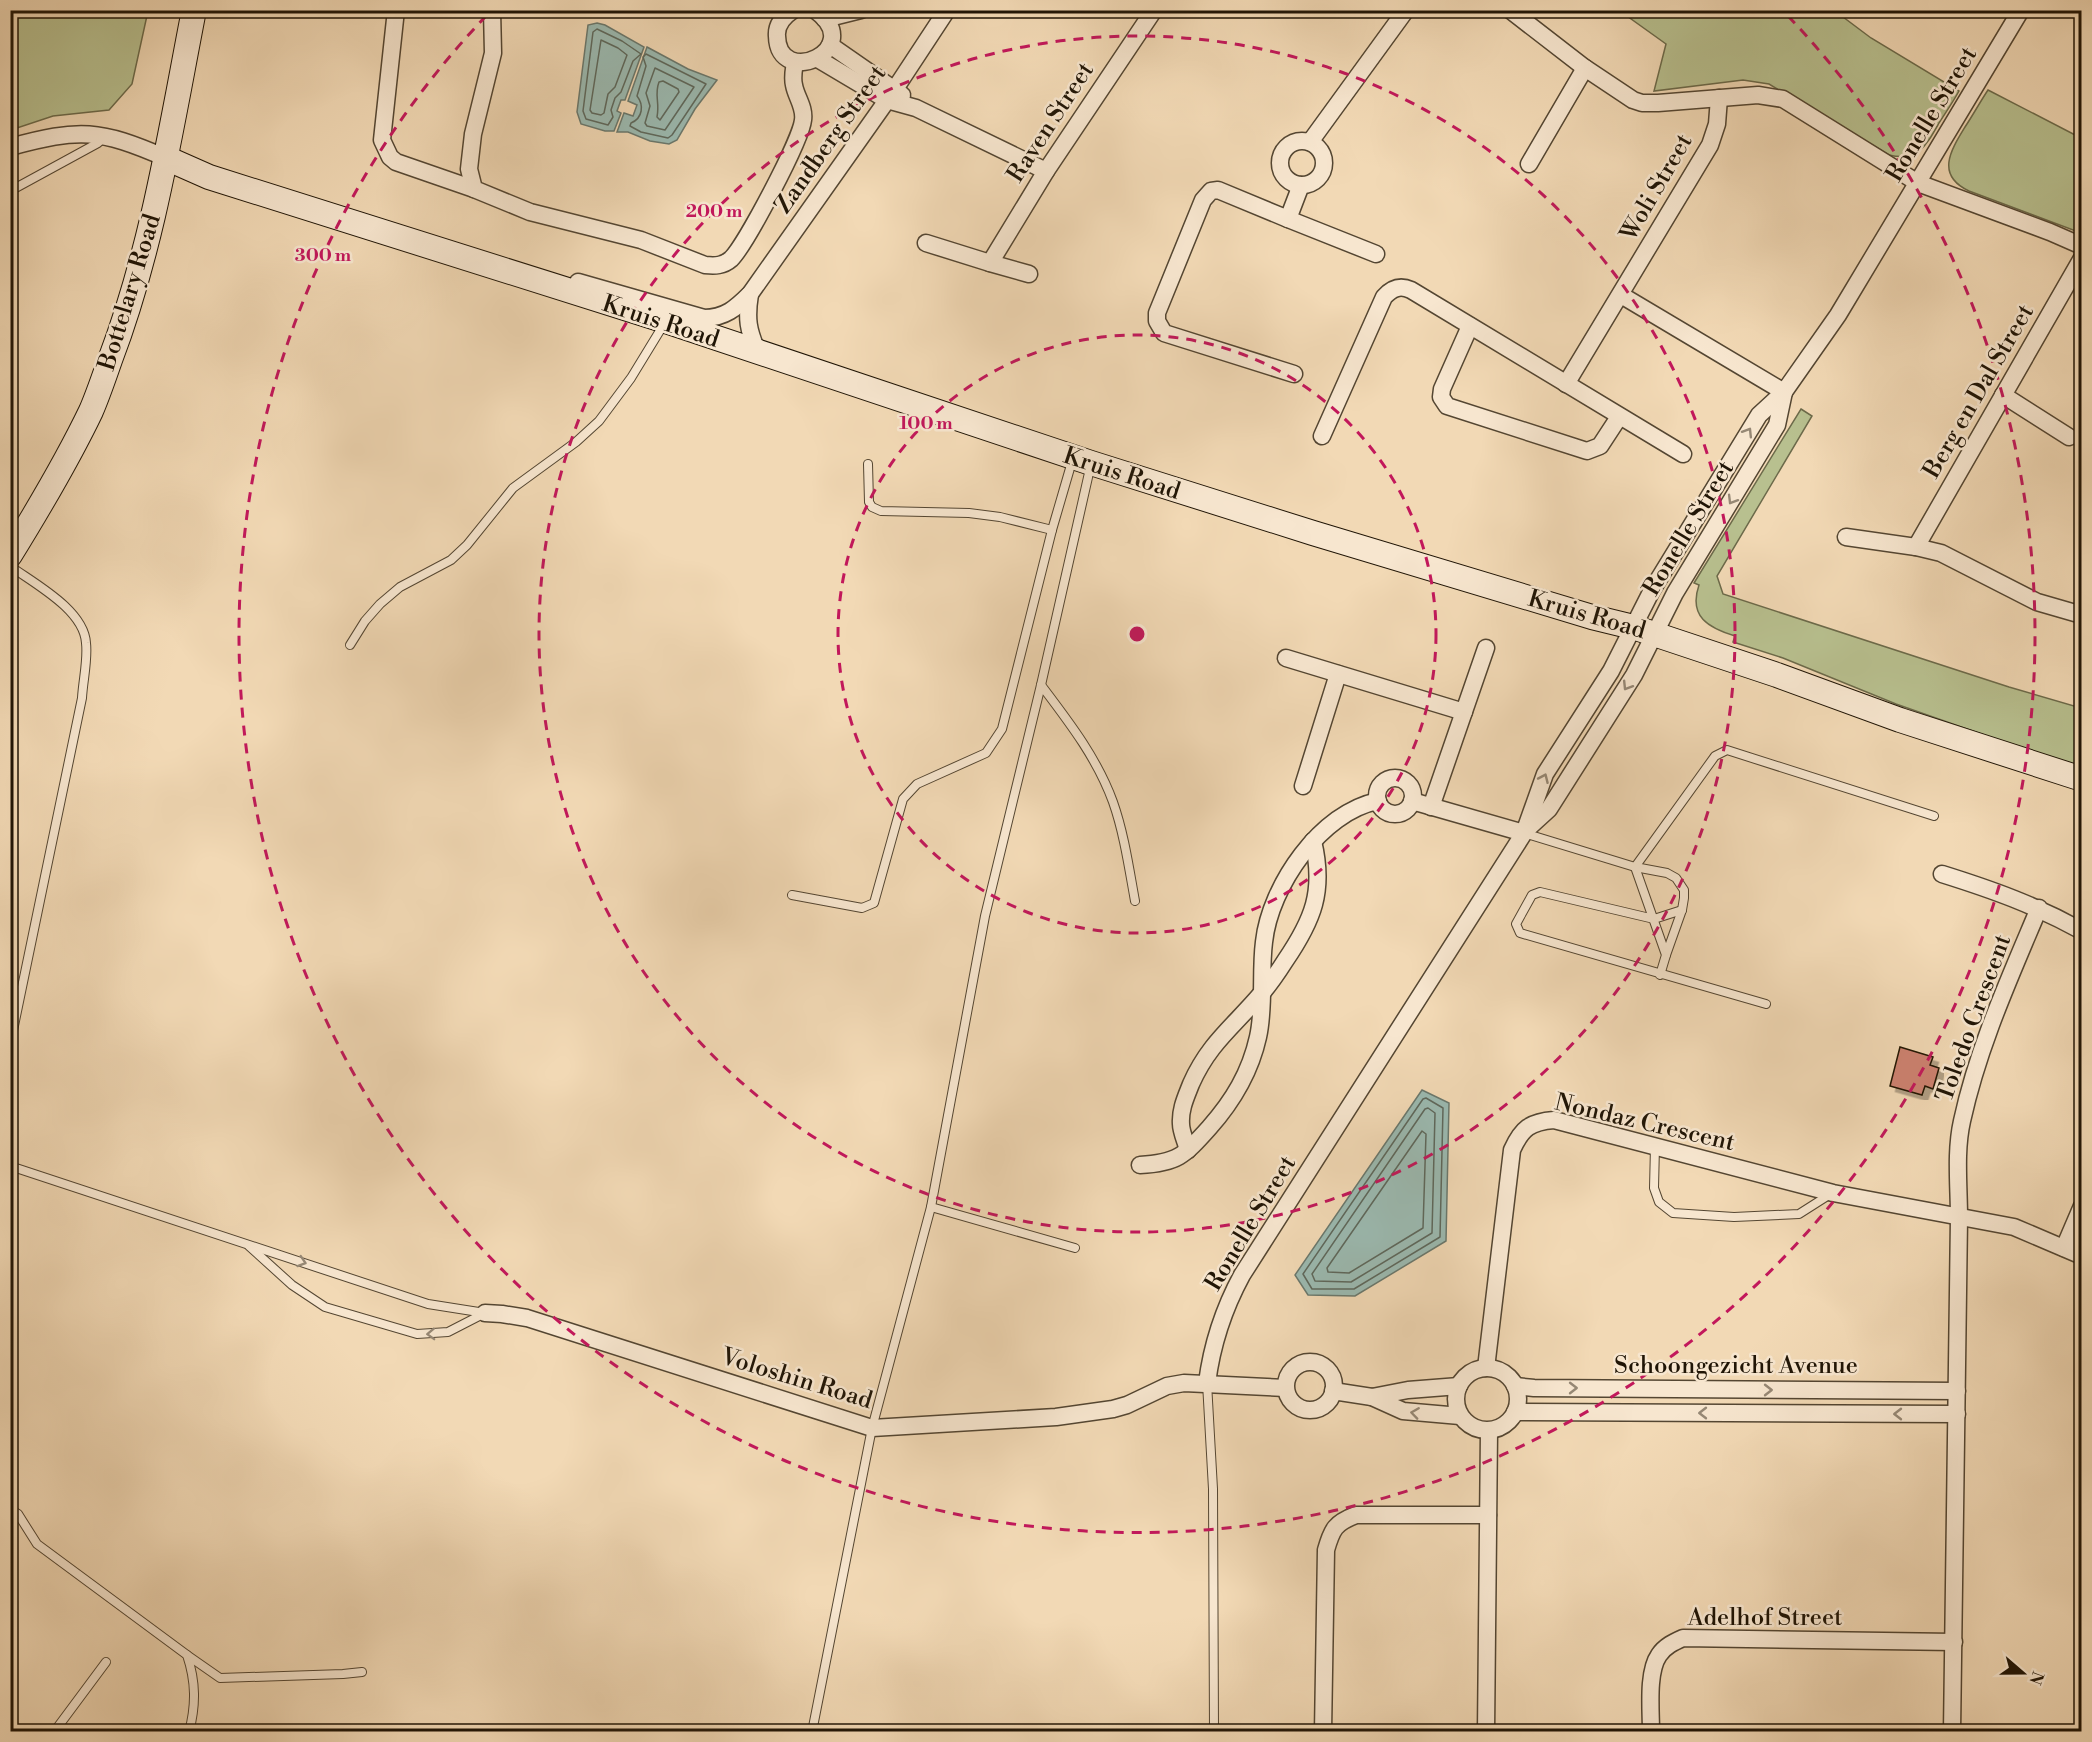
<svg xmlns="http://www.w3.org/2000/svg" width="2092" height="1742" viewBox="0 0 2092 1742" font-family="'Libre Bodoni',serif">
  <defs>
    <filter id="shadow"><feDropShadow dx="5.5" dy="5.5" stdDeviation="0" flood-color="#0004"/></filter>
  </defs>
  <rect width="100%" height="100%" fill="#f2d9b5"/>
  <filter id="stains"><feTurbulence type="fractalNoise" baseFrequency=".00333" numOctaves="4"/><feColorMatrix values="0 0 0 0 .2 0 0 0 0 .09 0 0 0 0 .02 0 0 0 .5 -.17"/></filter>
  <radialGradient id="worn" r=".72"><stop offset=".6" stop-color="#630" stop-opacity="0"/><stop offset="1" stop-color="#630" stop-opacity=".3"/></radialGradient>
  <g fill="#b8c08f" stroke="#6c6a4a" stroke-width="1.5">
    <polygon points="10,11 148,11 132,84 109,110 53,116 11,130"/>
    <path d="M1620 11H1835L1871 38 1959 91C1953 102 1946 112 1939 123 1926 146 1918 162 1889 155L1769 84 1743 80 1654 91 1666 44Z"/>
    <path d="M1988 90 2081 138V233L1969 191C1935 175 1951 150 1965 127 1973 115 1980 102 1988 90Z"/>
    <path d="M1801 409 1812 416 1717 576 1723 594 2009 687 2081 708V769L1896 704 1783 658 1733 642 1735 636C1709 628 1688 617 1699 585L1694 583Z"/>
  </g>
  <g fill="#9bbab1" stroke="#6a786d" stroke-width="1.5">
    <polygon points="597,23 605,25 644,47 625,100 621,100 617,111 621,113 614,131 605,131 581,124 577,112 588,25"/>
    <polygon points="647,47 688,69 717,80 695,109 677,140 669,144 650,141 628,132 617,132 624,113 633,116 637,105 628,101"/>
    <polygon points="1422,1090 1449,1103 1446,1241 1355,1296 1308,1295 1295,1275"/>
  </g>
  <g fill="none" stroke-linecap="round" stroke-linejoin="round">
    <g stroke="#5e685c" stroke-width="1.5">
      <polygon points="597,29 622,41 641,54 633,61 621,92 615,98 611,110 613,117 608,125 586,119 583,111 593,32"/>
      <polygon points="601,40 618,48 627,55 615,87 608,94 604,113 601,115 592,113 590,110"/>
      <path d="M646 54 706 84 672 135 668 138 641 132 630 126 631 123C643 118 644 105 637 96L646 66 643 57Z"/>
      <polygon points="655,68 694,87 665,130 647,126 645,123 650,106 646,93"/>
      <path d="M663 81 678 89 679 92 660 120 657 117C660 102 654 95 659 82Z"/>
      <polygon points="1426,1098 1443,1108 1440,1237 1354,1289 1312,1289 1303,1274 1423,1099"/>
      <polygon points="1428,1108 1435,1113 1432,1233 1351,1282 1315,1281 1312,1274 1425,1109"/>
      <polygon points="1422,1131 1426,1134 1423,1228 1349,1273 1328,1272 1327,1268"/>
    </g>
  </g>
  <polygon fill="#ce8271" stroke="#201506" stroke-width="1.5" filter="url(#shadow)" points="1900,1047 1933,1057 1930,1065 1939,1068 1933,1089 1925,1086 1922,1095 1890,1086"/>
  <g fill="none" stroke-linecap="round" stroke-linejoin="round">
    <g stroke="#544632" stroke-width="10">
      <g id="lane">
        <polyline points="10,191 98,143 103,138"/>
        <polyline points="868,464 869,502 872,507 881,511 969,513 1000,517 1052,530"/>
        <path d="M10 566C35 584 84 610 86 643 88 660 83 680 82 698L10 1045"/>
        <polyline points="350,645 365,621 380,604 400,587 451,560 467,545 513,488 576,442 599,421 631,378 664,324"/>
        <path d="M1041 685C1069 722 1097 758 1113 802 1124 833 1129 868 1135 901"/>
        <polyline points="1524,833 1635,867 1667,873 1676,878 1684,890 1684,898 1682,910 1666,955"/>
        <polyline points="1635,867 1715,756 1727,750 1934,816"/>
        <polyline points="1635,867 1666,955 1660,975"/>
        <polyline points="792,895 862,908 874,903 903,799 917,784 986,753 1002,729 1052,530 1073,458"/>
        <polyline points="1682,910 1654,919 1540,892 1532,895 1516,924 1520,933 1766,1004"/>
        <polyline points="1655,1146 1654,1188 1659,1202 1673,1213 1734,1217 1799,1214 1832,1193"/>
        <polyline points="10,1166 428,1304 485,1313"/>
        <polyline points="249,1246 292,1285 325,1307 417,1334 448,1332 485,1313"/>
        <polyline points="1075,1248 931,1207 985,916 1041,685 1091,464"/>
        <polyline points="1207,1383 1213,1489 1214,1732"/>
        <path d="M10 1509 18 1514 37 1544 187 1655C196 1682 196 1705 189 1732"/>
        <polyline points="187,1655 220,1678 343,1674 362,1672"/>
        <polyline points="54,1732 106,1662"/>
        <polyline points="812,1732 872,1428 931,1207"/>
      </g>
    </g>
    <g stroke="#544632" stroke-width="19">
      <g id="street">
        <polyline points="396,10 382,140 390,157 396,162 474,189"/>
        <path d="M492 10 493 53 473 134 469 169 474 189 530 212 641 240 705 265C715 266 723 266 731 259 746 244 801 140 803 120 805 107 796 97 794 85 792 77 794 69 795 62"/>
        <path d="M793 10C784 16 776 24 777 36 778 90 869 49 815 10"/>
        <polyline points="1510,10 1585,68 1633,100 1642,103 1658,103 1758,95 1783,99 1918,183 2050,232 2082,246"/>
        <polyline points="825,19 861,10"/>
        <polyline points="830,45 902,95"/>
        <polyline points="818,59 887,100 916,108 1046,171"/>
        <circle cx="1302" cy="163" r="22"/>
        <polyline points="1310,142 1406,10"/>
        <path d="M10 147C80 128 99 129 166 158"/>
        <polyline points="1529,164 1585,68"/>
        <polyline points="1301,185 1288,219 1376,254"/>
        <polyline points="1288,219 1218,190 1211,191 1203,200 1157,313 1157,321 1164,333 1294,374"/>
        <polyline points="926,243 990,263 1046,171 1154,10"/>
        <polyline points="990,263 1029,274"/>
        <path d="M578 282 704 318C725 318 736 308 750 294L895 89 947 10"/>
        <path d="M750 294C746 319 748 330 758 353"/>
        <polyline points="1621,295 1784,392"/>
        <polyline points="1470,326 1442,389 1441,397 1447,406 1587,451 1600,446 1619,417"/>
        <polyline points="1566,384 1710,145 1717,124 1719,98"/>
        <polyline points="2003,395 2069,437"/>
        <path d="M1322 436 1384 297C1392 288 1400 285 1411 290L1683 454"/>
        <polyline points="1846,537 1916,547 1941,553 2037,602 2082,615"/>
        <polyline points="1916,547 2082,258"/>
        <polyline points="1286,658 1464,712"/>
        <circle cx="1395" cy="796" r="18"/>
        <polyline points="1303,786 1338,674"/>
        <polyline points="1412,801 1524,833"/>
        <polyline points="1431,807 1486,648"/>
        <polyline points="1526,830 1549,809 1634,675 1675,593 1777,425 1784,392"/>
        <path d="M1942 874C1993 890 2035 905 2082 931"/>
        <path d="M1188 1150C1186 1142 1181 1132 1181 1124 1180 1109 1186 1097 1191 1084 1209 1043 1234 1026 1261 994 1270 984 1278 972 1285 961 1313 920 1325 891 1313 841"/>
        <path d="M1140 1165C1177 1163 1184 1156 1209 1128 1233 1101 1250 1073 1258 1037 1265 1006 1260 973 1264 942 1270 886 1321 812 1378 801"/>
        <polyline points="2064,1248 2082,1206"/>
        <polyline points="485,1313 502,1314 527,1318 872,1428 1056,1417 1113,1409 1127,1405 1167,1386 1184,1383 1285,1388"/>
        <circle cx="1310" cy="1386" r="24"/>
        <circle cx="1487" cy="1399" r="31"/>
        <path d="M1486 1368 1512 1150C1522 1128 1530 1122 1554 1120L1833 1193 2014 1227 2082 1256"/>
        <path d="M1207 1383C1212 1344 1223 1310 1242 1275L1524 833 1545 774 1611 671 1652 590 1759 415 1784 392 1838 315 2021 10"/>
        <polyline points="1515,1386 1534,1388 1957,1391"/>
        <polyline points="1333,1391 1372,1397 1403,1411 1460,1416"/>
        <polyline points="1372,1397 1408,1390 1459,1386"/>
        <polyline points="1515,1412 1957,1414"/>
        <path d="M1323 1732 1326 1550C1332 1529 1335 1523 1356 1515H1488"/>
        <polyline points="1486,1732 1489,1431"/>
        <path d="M1651 1732C1651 1710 1647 1672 1659 1655 1665 1646 1674 1642 1683 1638L1954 1642"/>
        <path d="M1952 1732 1959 1218C1959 1186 1955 1152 1962 1121 1978 1047 2010 977 2039 908"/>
      </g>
    </g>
    <g stroke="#201506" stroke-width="26">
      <g id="secondary">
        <polyline points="166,158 209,177 666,321 1091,463 1313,533 1592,617 1633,627 1777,675 1900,720 2082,779"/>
        <path d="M10 555C39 508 67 461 91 411 98 395 104 377 110 360 153 247 171 128 194 10"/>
      </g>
    </g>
    <use href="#lane" stroke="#f7e6cf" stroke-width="8"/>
    <use href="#street" stroke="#f7e6cf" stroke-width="16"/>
    <use href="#secondary" stroke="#f7e6cf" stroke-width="24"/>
  </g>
  <defs><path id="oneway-chevron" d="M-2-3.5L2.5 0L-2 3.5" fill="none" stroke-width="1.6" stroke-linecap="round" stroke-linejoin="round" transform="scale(1.5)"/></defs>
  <g stroke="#968875">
    <use href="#oneway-chevron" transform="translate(1748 432) rotate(-58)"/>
    <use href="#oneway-chevron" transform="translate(1732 500) rotate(121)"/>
    <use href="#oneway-chevron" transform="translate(1627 686) rotate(122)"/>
    <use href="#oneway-chevron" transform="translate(1544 778) rotate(-66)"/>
    <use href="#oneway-chevron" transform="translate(302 1262) rotate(18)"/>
    <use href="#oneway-chevron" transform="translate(431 1334) rotate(178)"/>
    <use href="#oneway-chevron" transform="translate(1573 1388)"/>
    <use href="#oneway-chevron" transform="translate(1768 1390)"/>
    <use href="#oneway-chevron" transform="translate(1415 1413) rotate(-172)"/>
    <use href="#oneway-chevron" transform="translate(1703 1413) rotate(-180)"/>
    <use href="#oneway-chevron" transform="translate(1898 1414) rotate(-180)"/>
  </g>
  <g fill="none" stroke="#c2185b" stroke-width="3" stroke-dasharray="10 8">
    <circle cx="1137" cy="634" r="299"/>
    <circle cx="1137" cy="634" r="598"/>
    <path d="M1788 16A898 898 0 1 1 486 16"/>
  </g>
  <g text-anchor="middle" stroke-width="5" stroke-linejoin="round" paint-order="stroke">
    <g font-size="24" fill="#201506" stroke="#f7e6cf">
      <text transform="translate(1931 114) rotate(-59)" y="8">Ronelle Street</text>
      <text transform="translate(1050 122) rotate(-57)" y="8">Raven Street</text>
      <text transform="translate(830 139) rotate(-55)" y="8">Zandberg Street</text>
      <text transform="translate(1656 187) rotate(-60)" y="8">Woli Street</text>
      <text transform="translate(129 292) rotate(-73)" y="8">Bottelary Road</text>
      <text transform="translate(661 321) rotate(18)" y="8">Kruis Road</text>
      <text transform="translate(1978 391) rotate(-60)" y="8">Berg en Dal Street</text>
      <text transform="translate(1122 473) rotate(18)" y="8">Kruis Road</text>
      <text transform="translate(1688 528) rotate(-59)" y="8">Ronelle Street</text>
      <text transform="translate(1587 614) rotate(16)" y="8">Kruis Road</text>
      <text transform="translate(1973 1018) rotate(-70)" y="8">Toledo Crescent</text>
      <text transform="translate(1645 1122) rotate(13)" y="8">Nondaz Crescent</text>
      <text transform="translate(1250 1223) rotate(-59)" y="8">Ronelle Street</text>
      <text x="1736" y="1373">Schoongezicht Avenue</text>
      <text transform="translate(797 1378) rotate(17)" y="8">Voloshin Road</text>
      <text x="1765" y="1625">Adelhof Street</text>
    </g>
  </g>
  <circle cx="1137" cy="634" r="9" fill="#c2185b" stroke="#f7e6cf" stroke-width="3"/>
  <g font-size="18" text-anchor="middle" font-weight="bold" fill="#c2185b" stroke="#f7e6cf" stroke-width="5" stroke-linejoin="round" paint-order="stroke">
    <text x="714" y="217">200 m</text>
    <text x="323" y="261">300 m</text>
    <text x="926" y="429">100 m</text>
  </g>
  <rect width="2092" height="1742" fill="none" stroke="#f2d9b5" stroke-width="36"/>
  <rect x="12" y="12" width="2068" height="1718" fill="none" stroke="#201506" stroke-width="3"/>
  <rect x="18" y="18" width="2056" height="1706" fill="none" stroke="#201506" stroke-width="1.5"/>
  <g transform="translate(2023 1673) rotate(110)" stroke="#f7e6cf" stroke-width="4.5" paint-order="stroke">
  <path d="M0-4.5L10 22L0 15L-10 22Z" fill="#201506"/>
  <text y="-9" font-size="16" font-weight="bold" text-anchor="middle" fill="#201506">N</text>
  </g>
  <rect width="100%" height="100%" filter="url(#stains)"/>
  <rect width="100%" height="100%" fill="url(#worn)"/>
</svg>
